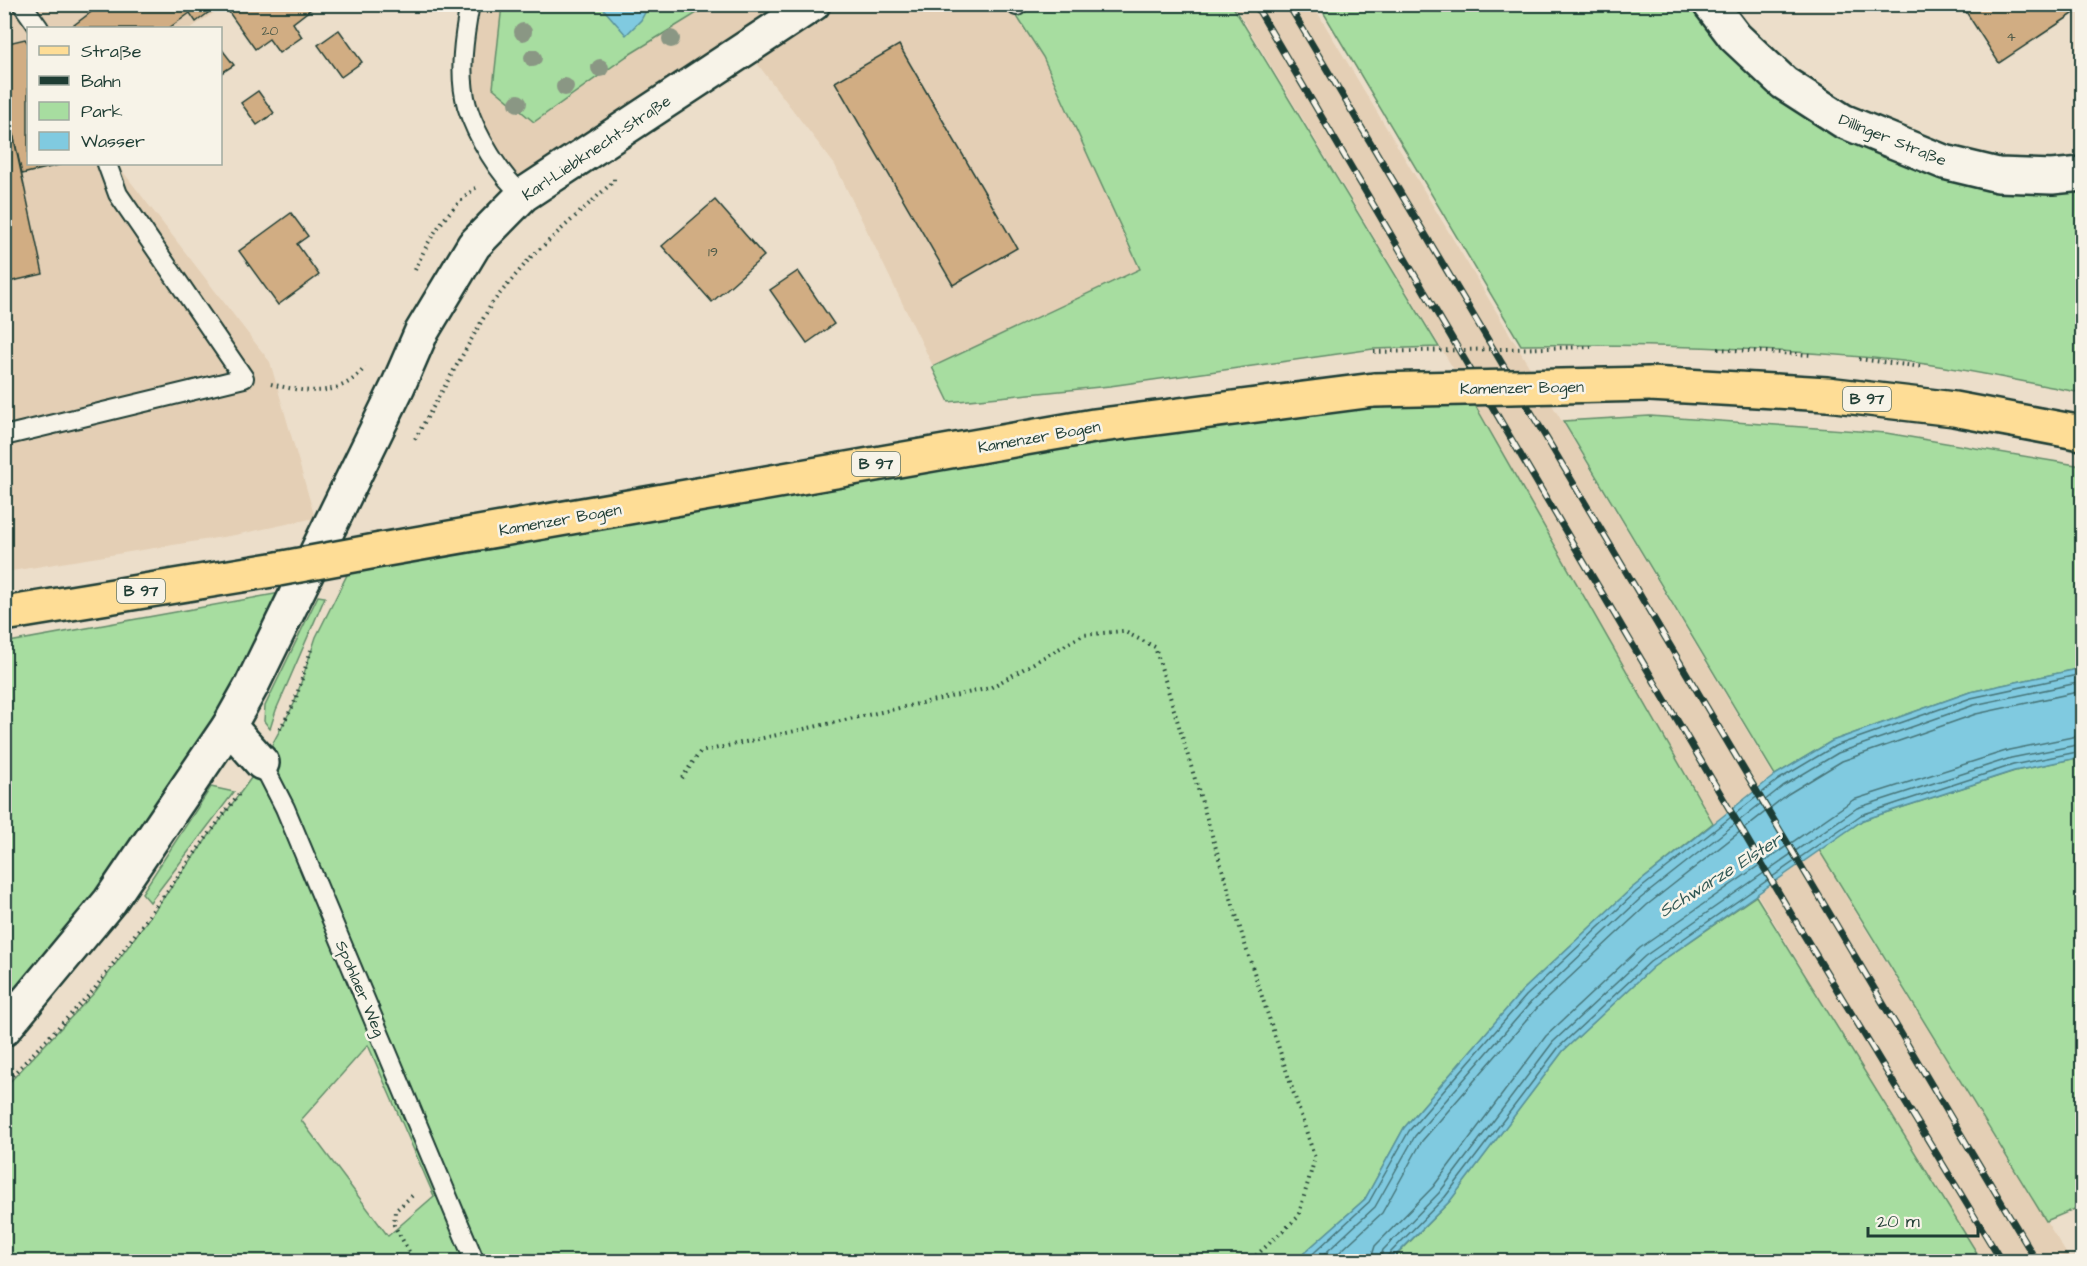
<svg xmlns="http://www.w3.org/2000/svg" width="2087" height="1266" viewBox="0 0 2087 1266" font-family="'Architects Daughter',sans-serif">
  <rect width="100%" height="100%" fill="#ecdeca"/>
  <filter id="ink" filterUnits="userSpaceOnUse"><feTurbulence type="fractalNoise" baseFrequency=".0167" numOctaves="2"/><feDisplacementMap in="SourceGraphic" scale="12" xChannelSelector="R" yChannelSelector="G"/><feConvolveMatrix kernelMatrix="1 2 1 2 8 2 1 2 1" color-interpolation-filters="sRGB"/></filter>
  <g filter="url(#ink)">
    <g fill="#e4cfb5">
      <polygon points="5,5 226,5 191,28 28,28 28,164 117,164 270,362 315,518 235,535 5,572"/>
      <polygon points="470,5 502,5 493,88 627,56 709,5 1009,5 1043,57 1140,269 933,366 835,165 746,49 524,195 467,105"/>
      <polygon points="1234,5 1313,5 1860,920 2071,1261 1979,1261 1702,803 1471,398"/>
    </g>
    <g fill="#a7dda0" stroke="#638d6a" stroke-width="1.5" fill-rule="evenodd">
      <polygon points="1009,4 1232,5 1439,347 1373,349 1110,386 949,402 932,367 1140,269 1043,57"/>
      <polygon points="502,5 710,5 627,56 534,122 493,88"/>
      <path d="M1319 5H1729L1780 65 1888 143 2082 184V393C2023 382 1963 368 1903 361 1776 348 1648 344 1521 345Z"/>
      <path d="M1471 398 1713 823 1632 888 1522 991 1404 1128 1365 1199 1295 1261 5 1262V1087L95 992 262 763 294 704 316 637 353 563 1094 426ZM368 1045 434 1196 388 1236 301 1120Z"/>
      <polygon points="1650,416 1886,433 2082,466 2082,668 1970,692 1832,741 1775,775 1563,421"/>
      <polygon points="297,590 251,684 5,1029 4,643"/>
      <polygon points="318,596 325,597 276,710 270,729 264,721 265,706"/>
      <polygon points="2082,757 2082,1206 2046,1221 1819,850 1863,820 2015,771"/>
      <polygon points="211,787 234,792 150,902 142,893"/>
      <polygon points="1756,896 1982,1261 1390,1262 1450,1201 1563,1051 1653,967"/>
    </g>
    <g fill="#80cae0" stroke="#59929b" stroke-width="1.5">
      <polygon points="600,5 649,5 641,20 626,35"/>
      <polygon points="2082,668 2082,757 2014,771 1863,820 1653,967 1563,1051 1450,1201 1390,1261 1295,1261 1365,1199 1404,1128 1522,991 1632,888 1775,775 1832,741 1970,692"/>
    </g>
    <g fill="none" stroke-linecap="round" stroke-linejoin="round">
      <g stroke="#467579" stroke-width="1.5">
        <polyline points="1304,1262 1369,1202 1409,1131 1526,996 1636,892 1778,780 1835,746 1971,698 2082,674"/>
        <polyline points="1316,1262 1375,1207 1415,1136 1532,1001 1641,898 1783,786 1838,753 1974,705 2082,682"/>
        <polyline points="1329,1262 1382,1213 1422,1141 1538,1007 1647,905 1788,794 1842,761 1976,714 2082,691"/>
        <polyline points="1370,1262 1375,1246 1433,1187 1546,1036 1640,948 1853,800 2009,750 2082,735"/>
        <polyline points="1379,1262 1383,1250 1439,1193 1553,1042 1645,956 1857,808 2011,758 2082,744"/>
        <polyline points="1387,1262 1388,1255 1445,1197 1559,1047 1650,962 1861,815 2013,765 2082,751"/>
      </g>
    </g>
    <g fill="#d1ad83" stroke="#1f3d34" stroke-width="1.5">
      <polygon points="102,4 220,4 196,22 190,13 169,28 70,28"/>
      <polygon points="237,4 308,4 311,9 293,23 302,37 279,53 269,39 255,49 228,11"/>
      <polygon points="1961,4 2082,4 2082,8 1999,63"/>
      <polygon points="339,30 362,62 341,77 318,45"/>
      <polygon points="25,39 28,43 28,164 63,164 22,174 4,93 4,44"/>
      <polygon points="899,45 1017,248 953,285 835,82"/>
      <polygon points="220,47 234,65 220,74"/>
      <polygon points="258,91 274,113 257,125 241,103"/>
      <polygon points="4,93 43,274 4,283"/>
      <polygon points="715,200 764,256 712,302 662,246"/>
      <polygon points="291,213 308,236 297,244 319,275 278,305 239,251"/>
      <polygon points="798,271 834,324 807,343 770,290"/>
    </g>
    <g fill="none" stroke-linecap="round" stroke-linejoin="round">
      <g stroke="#1f3d34" stroke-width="22">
        <g id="lane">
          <polyline points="22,4 39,28"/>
          <path d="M470 4C464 36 458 74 467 106 476 135 500 176 523 195"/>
          <polyline points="1016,4 1017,6"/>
          <polyline points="4,436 244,378 118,194 107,164"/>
          <polyline points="262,763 285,808 475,1262"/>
        </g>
      </g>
      <g stroke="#1f3d34" stroke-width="38">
        <g id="street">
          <polyline points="1710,4 1735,37 1784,83 1843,121 1944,162 1998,175 2052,177 2082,174"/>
          <polyline points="229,726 262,763"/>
          <polyline points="4,1029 110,901 229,726 252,685 398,386 421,333 474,245 523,195 813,4"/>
        </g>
      </g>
      <g stroke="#1f3d34" stroke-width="38">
        <g id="primary">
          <polyline points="1650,384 1827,394 1954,409 2082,433"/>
          <polyline points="381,550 1094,426 1374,390"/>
          <polyline points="4,614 278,569"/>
        </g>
      </g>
      <g stroke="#1f3d34" stroke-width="4" stroke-dasharray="1.5 4.5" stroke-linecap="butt">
        <path d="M415 270C430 235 448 209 478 186"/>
        <polyline points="1718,349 1813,355"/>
        <polyline points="1859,359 1923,367"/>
        <path d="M271 384C306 393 341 398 365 367"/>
        <polyline points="415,439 492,303 531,257 614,181 614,176"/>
        <polyline points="280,729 294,704 311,650"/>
        <polyline points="682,778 700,752 990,688 1083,635 1123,631 1155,647 1247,951 1315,1158 1298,1217 1249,1262"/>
        <polyline points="4,1084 93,991 241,791"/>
        <polyline points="415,1262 394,1225 395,1211 415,1193"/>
      </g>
      <use href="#lane" stroke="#f7f3e8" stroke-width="18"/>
      <use href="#street" stroke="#f7f3e8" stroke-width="33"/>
      <use href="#primary" stroke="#fedd96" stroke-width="33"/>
      <g stroke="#1f3d34" stroke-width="7">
        <g id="rail">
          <polyline points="1255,4 1793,917 2002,1262"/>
          <polyline points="1288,4 2037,1262"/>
        </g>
      </g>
      <use href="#rail" stroke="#f7f3e8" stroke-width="4.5" stroke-dasharray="14" stroke-linecap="butt"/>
      <g stroke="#1f3d34" stroke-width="38" stroke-linecap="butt">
        <g id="primary-bridge">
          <polyline points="1374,390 1650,384"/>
          <polyline points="278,569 381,550"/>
        </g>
      </g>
      <polyline stroke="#1f3d34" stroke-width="4" stroke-dasharray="1.5 4.5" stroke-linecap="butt" points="1374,352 1591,347"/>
      <use href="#primary-bridge" stroke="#fedd96" stroke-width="33"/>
    </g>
    <g fill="#8a9784">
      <circle cx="523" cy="32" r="9"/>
      <circle cx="671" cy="39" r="9"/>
      <circle cx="533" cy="58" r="9"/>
      <circle cx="600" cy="68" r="9"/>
      <circle cx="565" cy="87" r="9"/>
      <circle cx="518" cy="103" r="9"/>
    </g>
  </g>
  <g text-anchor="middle" stroke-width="5" stroke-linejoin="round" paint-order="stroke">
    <g font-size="14" fill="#4c5948">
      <text x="270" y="35">20</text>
      <text x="2011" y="41">4</text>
      <text x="713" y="256">19</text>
    </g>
    <g fill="#f7f3e8" stroke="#60746a" stroke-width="1.5">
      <rect x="1843" y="387" width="48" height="24" rx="4.5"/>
      <rect x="852" y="452" width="48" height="24" rx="4.5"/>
      <rect x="117" y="579" width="48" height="24" rx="4.5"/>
    </g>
    <g font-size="15" font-weight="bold" fill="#1f3d34">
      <text x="1867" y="404">B 97</text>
      <text x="876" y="469">B 97</text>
      <text x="141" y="596">B 97</text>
    </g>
    <g font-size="16" fill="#1f3d34" stroke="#f7f3e8">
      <text transform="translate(1893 139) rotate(22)" y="6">Dillinger Straße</text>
      <text transform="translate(596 147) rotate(-34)" y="6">Karl-Liebknecht-Straße</text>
      <text transform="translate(1522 387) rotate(-1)" y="6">Kamenzer Bogen</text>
      <text transform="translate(1039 436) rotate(-10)" y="6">Kamenzer Bogen</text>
      <text transform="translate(560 519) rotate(-10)" y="6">Kamenzer Bogen</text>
      <text transform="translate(361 988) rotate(67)" y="6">Spohlaer Weg</text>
    </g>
    <g font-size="18" font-style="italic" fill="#325956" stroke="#f7f3e8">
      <text transform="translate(1720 875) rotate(-32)" y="6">Schwarze Elster</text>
    </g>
  </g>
  <rect width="2087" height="1266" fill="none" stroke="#f7f3e8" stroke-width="24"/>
  <rect x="12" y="12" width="2063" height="1242" fill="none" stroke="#1f3d34" stroke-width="2" filter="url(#ink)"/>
  <rect x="27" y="27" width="195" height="138" fill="#f7f3e8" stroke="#a1aaa0" stroke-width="1.5"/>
  <rect x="39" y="46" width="30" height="9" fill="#fedd96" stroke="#a1aaa0" stroke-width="1.5"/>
  <text x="81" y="57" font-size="18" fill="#1f3d34">Straße</text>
  <rect x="39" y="76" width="30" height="9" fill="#1f3d34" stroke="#a1aaa0" stroke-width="1.5"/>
  <text x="81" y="87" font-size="18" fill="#1f3d34">Bahn</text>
  <rect x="39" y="102" width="30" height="18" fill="#a7dda0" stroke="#a1aaa0" stroke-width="1.5"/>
  <text x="81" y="117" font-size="18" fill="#1f3d34">Park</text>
  <rect x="39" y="132" width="30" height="18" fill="#80cae0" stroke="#a1aaa0" stroke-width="1.5"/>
  <text x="81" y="147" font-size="18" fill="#1f3d34">Wasser</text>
  <path d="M1868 1227v9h110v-9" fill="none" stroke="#1f3d34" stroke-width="3"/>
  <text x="1877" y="1227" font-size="18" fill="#1f3d34" stroke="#f7f3e8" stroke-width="4.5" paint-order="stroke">20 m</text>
</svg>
